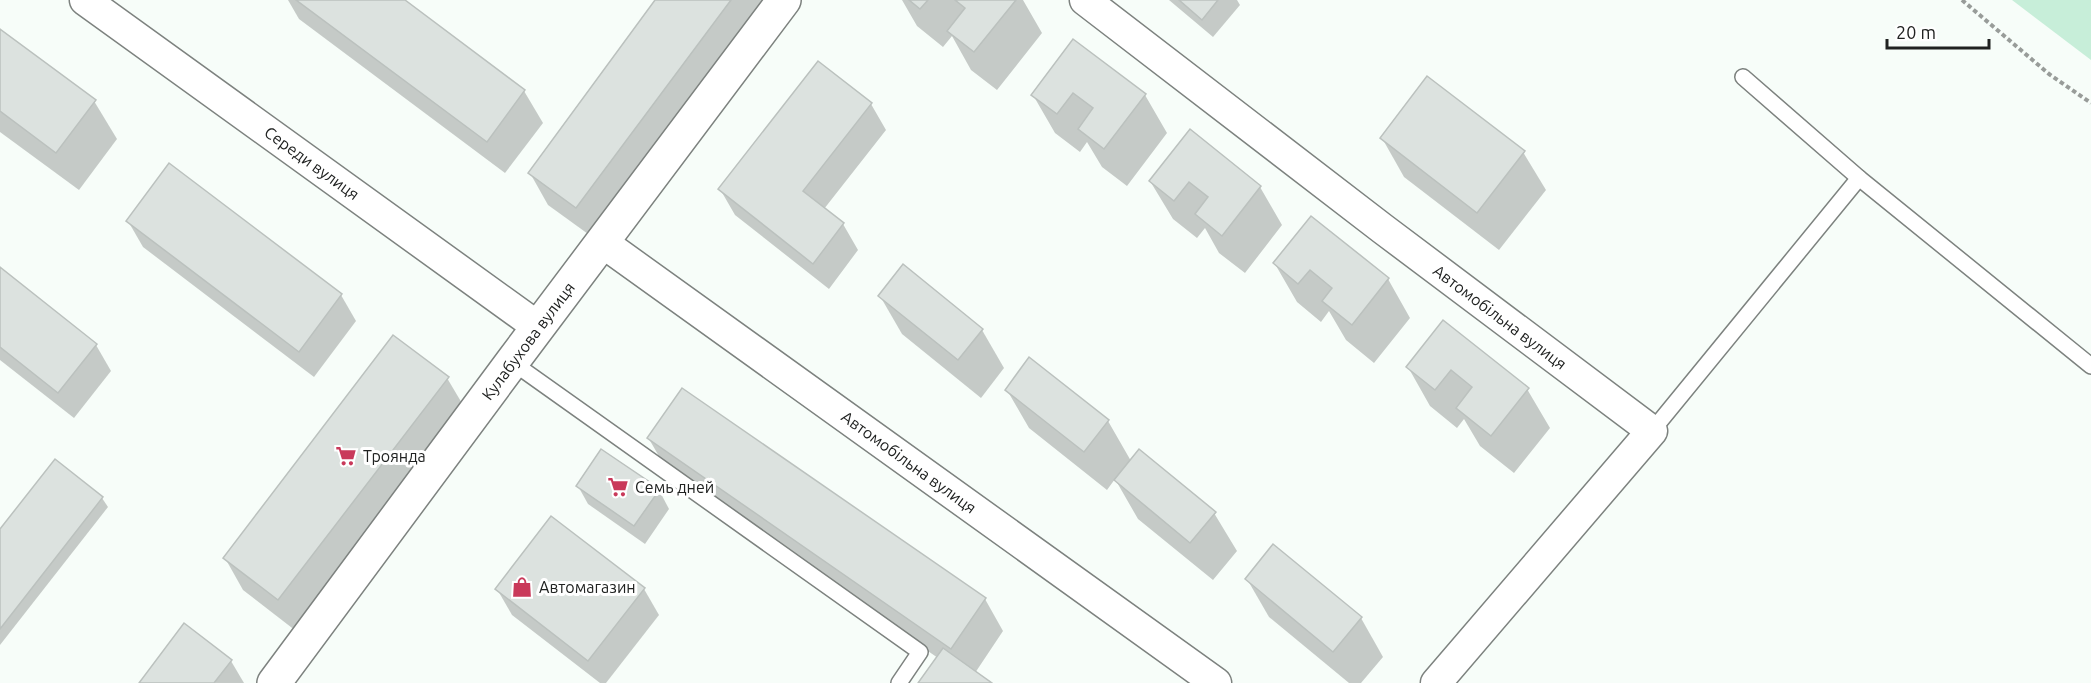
<svg xmlns="http://www.w3.org/2000/svg" width="2091" height="683" viewBox="0 0 2091 683" font-family="Ubuntu,sans-serif">
  <rect width="100%" height="100%" fill="#f7fdf9"/>
  <polygon fill="#c7eed9" points="2012,0 2091,0 2091,60"/>
  <g fill="#0003">
    <polygon points="288,0 402,0 524,91 543,123 505,173 299,19"/>
    <polygon points="657,0 772,0 595,239 548,205 530,173"/>
    <polygon points="902,0 1023,0 1042,33 997,90 971,70 952,36 943,47 917,26"/>
    <polygon points="1169,0 1237,0 1240,5 1213,37"/>
    <polygon points="0,31 94,101 117,139 79,190 0,132"/>
    <polygon points="1074,41 1145,95 1167,133 1127,186 1102,167 1087,142 1080,152 1055,133 1033,95"/>
    <polygon points="871,104 886,130 824,209 843,224 858,250 829,289 735,215 720,189"/>
    <polygon points="1190,131 1260,187 1282,225 1245,273 1219,253 1205,228 1197,238 1173,219 1150,181"/>
    <polygon points="1382,138 1523,152 1546,190 1499,250 1404,177"/>
    <polygon points="128,221 341,295 356,321 314,377 143,247"/>
    <polygon points="1275,264 1388,279 1410,318 1374,363 1346,340 1329,311 1321,322 1297,302"/>
    <polygon points="0,269 96,345 111,371 74,418 0,360"/>
    <polygon points="880,296 982,330 1004,368 981,398 902,334"/>
    <polygon points="1444,322 1527,389 1550,428 1514,473 1480,446 1464,419 1457,428 1430,406 1408,367"/>
    <polygon points="447,378 466,410 296,631 243,590 225,558"/>
    <polygon points="1007,390 1108,421 1131,461 1214,513 1237,551 1213,580 1138,519 1115,479 1107,490 1029,428"/>
    <polygon points="649,439 985,599 1003,631 975,673 989,683 920,683 938,658 667,470"/>
    <polygon points="578,486 659,490 669,509 645,544 588,504"/>
    <polygon points="102,498 108,507 0,645 0,532"/>
    <polygon points="1247,579 1361,618 1383,657 1361,683 1349,683 1269,617"/>
    <polygon points="497,589 644,589 659,615 606,683 600,683 512,615"/>
    <polygon points="231,661 244,683 141,683"/>
  </g>
  <g fill="#dce2df" stroke="#bbc1be" stroke-width="1.5">
    <polygon points="296,0 405,0 525,90 487,142"/>
    <polygon points="655,0 731,0 576,208 528,173"/>
    <polygon points="909,0 928,0 920,9"/>
    <polygon points="955,0 1016,0 974,52 947,31 965,8"/>
    <polygon points="1179,0 1218,0 1202,20"/>
    <polygon points="0,29 96,100 56,153 0,111"/>
    <polygon points="1073,39 1146,94 1104,149 1078,129 1093,108 1073,93 1057,114 1031,95"/>
    <polygon points="818,61 872,103 803,191 844,223 813,264 718,189"/>
    <polygon points="1427,76 1525,151 1477,213 1380,138"/>
    <polygon points="1190,129 1261,186 1222,236 1195,214 1208,197 1189,182 1174,201 1149,181"/>
    <polygon points="169,163 342,294 299,352 126,221"/>
    <polygon points="1311,216 1389,278 1352,325 1322,301 1332,288 1310,270 1298,284 1273,263"/>
    <polygon points="903,264 983,329 958,360 878,296"/>
    <polygon points="0,267 97,344 58,393 0,347"/>
    <polygon points="1443,320 1529,388 1491,436 1456,408 1472,387 1451,370 1435,390 1406,367"/>
    <polygon points="393,335 449,377 278,600 223,558"/>
    <polygon points="1029,357 1109,420 1084,452 1005,390"/>
    <polygon points="682,388 986,598 951,649 647,438"/>
    <polygon points="601,449 660,489 634,526 576,486"/>
    <polygon points="1139,449 1216,512 1190,543 1114,480"/>
    <polygon points="55,459 103,497 0,629 0,529"/>
    <polygon points="551,516 645,588 588,661 495,589"/>
    <polygon points="1273,544 1362,617 1333,652 1245,579"/>
    <polygon points="184,623 232,660 214,683 139,683"/>
    <polygon points="943,648 992,683 918,683"/>
  </g>
  <g fill="none" stroke-linecap="round" stroke-linejoin="round">
    <g stroke="#7d827f" stroke-width="18">
      <g id="service">
        <polyline points="1743,77 1859,178"/>
        <polyline points="512,362 920,652 899,683"/>
        <polyline points="1652,431 1859,178 2091,366"/>
      </g>
    </g>
    <g stroke="#7d827f" stroke-width="33">
      <g id="minor">
        <polyline points="85,0 538,327"/>
        <polyline points="1085,0 1383,229 1652,431 1436,683"/>
        <polyline points="602,242 1216,683"/>
      </g>
    </g>
    <g stroke="#7d827f" stroke-width="36">
      <polyline id="tertiary" points="274,683 512,362 784,0"/>
    </g>
    <polyline stroke="#989c99" stroke-width="4" stroke-dasharray="4.5 3" stroke-linecap="butt" points="1962,0 2049,74 2091,103"/>
    <use href="#service" stroke="#fff" stroke-width="15"/>
    <use href="#minor" stroke="#fff" stroke-width="30"/>
    <use href="#tertiary" stroke="#fff" stroke-width="33"/>
  </g>
  <defs>
    <g id="supermarket-bare" transform="scale(1.62)"><path d="M-6-5.5h2.5l.6 2H6L4.5 2H-2.5L-4.4-4H-6ZM-1.5 3.2a1.3 1.3 0 1 0 .1 0ZM3 3.2a1.3 1.3 0 1 0 .1 0Z" fill="#c9395a" stroke="#fff" stroke-width="2.5" paint-order="stroke"/></g>
    <g id="shop-bare" transform="scale(1.62)"><path d="M-5-2.5h2.3a2.7 3.5 0 0 1 5.4 0H5L5.5 6h-11ZM-1.5-2.5h3a1.5 2.3 0 0 0-3 0Z" fill="#c9395a" stroke="#fff" stroke-width="2.5" paint-order="stroke"/></g>
  </defs>
  <g fill-rule="evenodd">
    <use href="#supermarket-bare" x="346" y="456"/>
    <use href="#supermarket-bare" x="618" y="487"/>
    <use href="#shop-bare" x="522" y="587"/>
  </g>
  <g text-anchor="middle" stroke-width="6" stroke-linejoin="round" paint-order="stroke">
    <g font-size="16" fill="#202221" stroke="#fff">
      <text transform="translate(312 163) rotate(36)" y="6">Середи вулиця</text>
      <text transform="translate(1500 317) rotate(37)" y="6">Автомобільна вулиця</text>
      <text transform="translate(528 341) rotate(-53)" y="6">Кулабухова вулиця</text>
      <text transform="translate(909 462) rotate(36)" y="6">Автомобільна вулиця</text>
    </g>
    <g font-size="16" fill="#202221" stroke="#fff" text-anchor="start">
      <text x="363" y="462">Троянда</text>
      <text x="635" y="493">Семь дней</text>
      <text x="539" y="593">Автомагазин</text>
    </g>
  </g>
  <path d="M1887 39v9h102v-9" fill="none" stroke="#202221" stroke-width="3"/>
  <text x="1896" y="39" font-size="18" fill="#202221" stroke="#ffffff" stroke-width="4.5" paint-order="stroke">20 m</text>
</svg>
